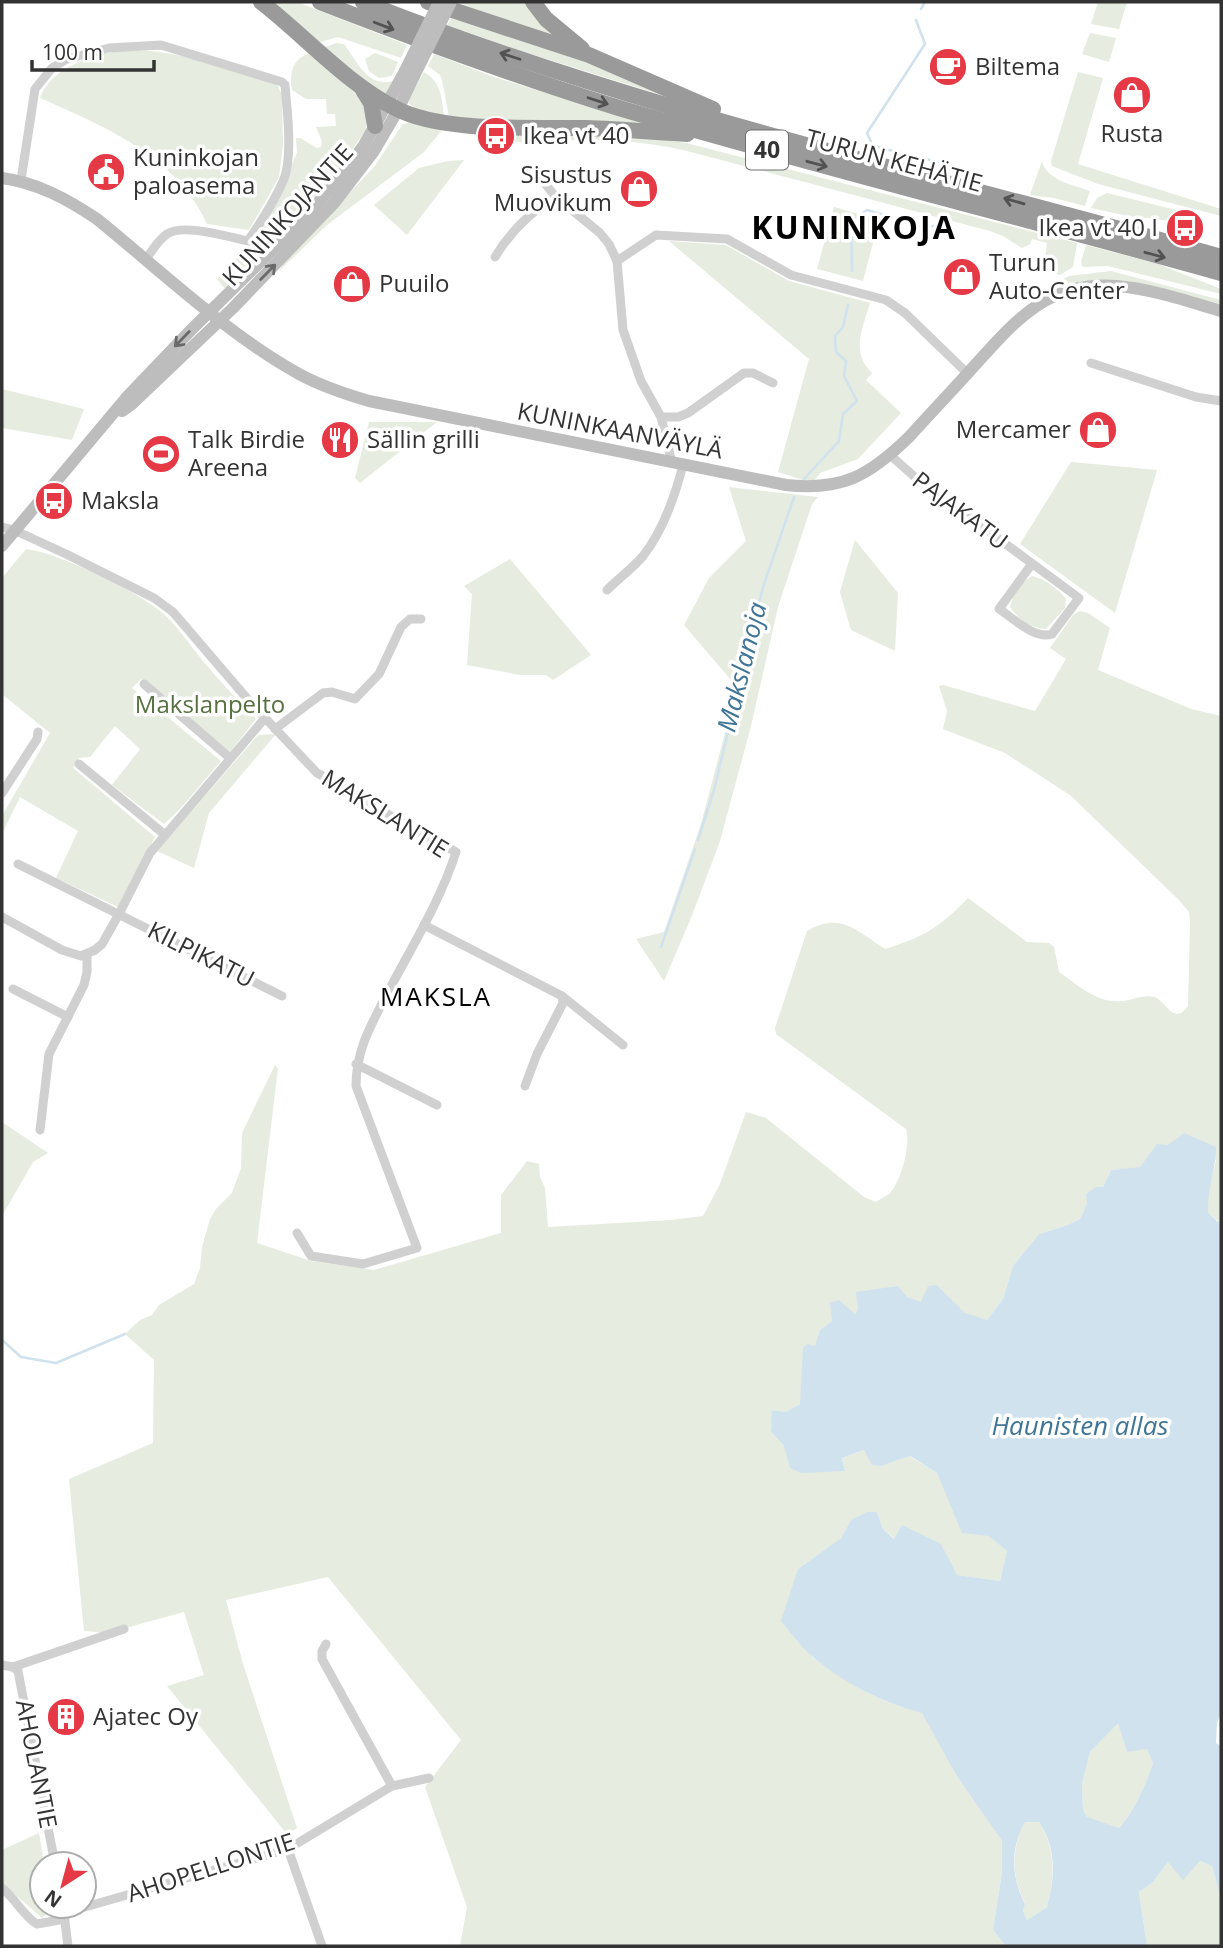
<svg xmlns="http://www.w3.org/2000/svg" width="1223" height="1948" viewBox="0 0 1223 1948" font-family="'Open Sans',sans-serif">
  <rect width="100%" height="100%" fill="#fff"/>
  <g fill="#e6ecdf">
    <polygon points="268,2 297,2 407,45 401,58 338,37 317,43"/>
    <polygon points="459,2 526,2 561,40 457,6"/>
    <polygon points="1098,2 1127,2 1119,29 1091,24"/>
    <polygon points="453,15 589,63 671,98 518,50 447,25"/>
    <polygon points="1090,33 1116,38 1109,62 1082,54"/>
    <path d="M337 43 344 44C357 61 367 88 393 81L387 95 382 94 322 48Z"/>
    <path d="M127 50C177 50 224 67 272 80L278 86 282 95 283 145 279 177 249 230 207 224C178 157 102 125 40 98 52 65 96 54 127 50Z"/>
    <polygon points="375,53 398,62 392,76 379,78 369,71 365,59"/>
    <path d="M309 54C335 75 374 93 365 131L322 194 228 287 224 288 217 279 246 249 285 183 297 152 296 138H300L317 148 321 147 322 141 316 127 336 126 335 114H327L326 99H306L292 90C289 75 292 58 309 54Z"/>
    <polygon points="434,54 494,77 653,126 475,121 449,117 442,80 440,75 428,66"/>
    <path d="M424 72C441 82 442 98 444 116 432 116 417 112 409 103L410 95Z"/>
    <polygon points="1078,72 1103,78 1078,164 1221,209 1221,216 1098,184 1052,166 1051,161"/>
    <polygon points="413,122 442,130 424,152 327,225 278,272 288,257 374,167 403,124"/>
    <path d="M499 134 649 137 686 143 1077 243 1073 267 1060 275 1043 271 1047 243 1032 239 1030 244 1022 248 1003 236 990 231 683 150C620 136 563 140 499 143Z"/>
    <polygon points="464,160 407,235 374,205 419,168 448,161"/>
    <path d="M1042 161C1046 180 1074 185 1090 191L1085 206 1054 198 1030 195Z"/>
    <polygon points="1107,193 1176,210 1179,215 1178,222 1123,215 1091,208 1097,198"/>
    <polygon points="834,207 879,220 863,281 817,269"/>
    <path d="M669 241 726 245 789 281 870 303C863 327 850 353 872 373L866 380 901 413 858 459 820 473 812 483 778 472 809 359Z"/>
    <polygon points="1086,245 1158,264 1221,289 1221,294 1108,266 1083,267 1081,262"/>
    <path d="M1111 271 1221 300V306C1192 298 1161 287 1131 282 1107 277 1079 282 1055 288L1054 284 1069 276Z"/>
    <polygon points="2,389 84,409 72,440 2,428"/>
    <polygon points="369,422 437,422 360,483 355,478"/>
    <polygon points="1071,462 1157,470 1115,613 1020,544"/>
    <polygon points="729,487 818,497 812,504 778,607 751,726 720,841 691,918 664,981 636,939 664,932 701,824 737,687 684,625 709,578 746,541"/>
    <polygon points="855,540 898,593 895,651 851,630 840,592"/>
    <path d="M26 549C60 553 142 593 167 617 182 632 194 651 208 667 223 685 240 702 256 719L230 752 141 679 132 688 221 761 180 809 164 824 112 785 140 749 115 726 90 757 79 758 73 768 155 837 118 907 56 878 78 831 20 797 2 834V816L50 733 2 694V578Z"/>
    <polygon points="510,559 591,655 553,680 546,675 520,675 467,665 472,594 464,586"/>
    <path d="M1032 576C1045 579 1057 588 1066 599L1065 608 1046 629C1031 629 1018 619 1010 607 1013 593 1021 583 1032 576Z"/>
    <path d="M1080 611 1088 613 1110 628 1098 670 1191 709 1221 716V1220L1219 1222 1208 1212 1207 1197 1216 1160 1111 1170 1103 1187 1087 1203 1080 1219 1065 1226 1039 1234 1013 1266 1003 1299 987 1320 965 1314 937 1285 922 1303 907 1297 857 1292 858 1309 855 1314 832 1321 820 1330 800 1404 786 1412 773 1410 771 1432 784 1446 845 1471 842 1458 864 1450 872 1464 881 1466 909 1456 937 1473 949 1498 1007 1551 1000 1581 956 1575 941 1544 895 1539 883 1529 877 1512 851 1520 841 1538 798 1569 812 1657C847 1682 880 1704 922 1712L956 1775 1002 1841V1872L993 1930 1006 1946H460L467 1907 425 1787 461 1740 328 1577 226 1600 243 1664 297 1828 287 1834 167 1686 204 1675 184 1612 107 1633 84 1631 69 1479 153 1443 154 1360 125 1334 140 1320 152 1315 159 1305 194 1284 200 1268 202 1247 210 1219 216 1209 232 1193 241 1168 242 1133 275 1065 278 1068 257 1243 311 1261 374 1270 501 1233V1195L527 1161 539 1164 540 1177 545 1188 548 1227 671 1220 703 1216 720 1184 746 1112 766 1118 864 1197 876 1202C880 1199 887 1196 890 1193 901 1181 911 1145 906 1129L776 1034 775 1028 807 931C840 911 857 931 885 949 924 937 940 927 968 898L1027 942 1049 943 1054 947 1059 972C1078 985 1098 1004 1122 1001 1132 1000 1144 994 1154 997 1166 1000 1173 1027 1188 1006L1190 923 1189 912 1180 901 1070 795 1005 753 943 729 947 711 939 686 943 685 1035 711 1066 659 1050 648 1073 615Z"/>
    <polygon points="276,734 209,813 194,868 157,851 258,735"/>
    <polygon points="2,1122 48,1153 33,1162 2,1216"/>
    <path d="M1118 1722 1127 1752 1147 1748 1153 1763C1145 1788 1135 1808 1119 1828L1087 1818 1083 1810 1082 1784 1090 1752Z"/>
    <path d="M1025 1821 1039 1822C1056 1849 1055 1877 1047 1907L1027 1920 1023 1911 1025 1903C1011 1876 1011 1849 1025 1821Z"/>
    <polygon points="39,1833 44,1864 42,1864 42,1906 50,1906 51,1911 42,1918 2,1883 2,1850"/>
    <polygon points="1200,1861 1212,1866 1221,1900 1221,1946 1147,1946 1139,1892 1153,1882 1168,1862"/>
  </g>
  <path fill="#cfe2ee" fill-rule="evenodd" d="M1184 1133 1216 1147C1216 1169 1207 1189 1208 1212L1218 1222 1221 1220V1712L1217 1723 1216 1743 1221 1746V1900L1212 1866 1200 1861 1183 1880 1168 1862 1153 1882 1139 1892 1147 1946H1006L993 1930 1002 1872V1841L956 1775 922 1713C882 1703 846 1684 814 1658 802 1648 791 1633 781 1621L798 1569 841 1538 851 1520 867 1512H877L883 1529 894 1539 902 1525 941 1544 957 1575 1000 1581 1007 1551 989 1536 962 1533 937 1473 910 1456 881 1466 872 1465 864 1450 842 1458 845 1471 801 1473 790 1468 784 1446 771 1432 772 1410 786 1412 800 1404 803 1348 807 1344 815 1346 820 1330 832 1321 830 1303 839 1300 855 1314 858 1309 856 1292 898 1286 907 1297 921 1302 928 1286 937 1285 965 1313 987 1320 1003 1299 1013 1266 1039 1234 1065 1226 1080 1219 1087 1203 1086 1194 1096 1187H1103L1111 1170 1140 1167 1157 1144 1168 1145ZM1118 1723 1127 1752 1147 1749 1153 1763C1145 1787 1135 1809 1119 1828L1087 1817 1083 1810 1082 1784 1090 1752ZM1025 1822H1039C1057 1849 1055 1877 1047 1907L1027 1920 1023 1911 1025 1904C1011 1876 1010 1849 1025 1822Z"/>
  <g fill="none" stroke-linecap="round" stroke-linejoin="round">
    <g stroke="#cfe2ee" stroke-width="2.5">
      <polyline points="921,9 925,2"/>
      <polyline points="916,20 925,44 867,133 872,144 877,147 942,163"/>
      <polyline points="852,271 851,221 867,210 924,227 933,226"/>
      <polyline points="804,479 839,441 843,414 857,401 844,376 846,361 836,352 835,336 843,327 848,305"/>
      <polyline points="698,840 714,790 763,587 794,497"/>
      <polyline points="661,947 695,849"/>
      <polyline points="2,1340 21,1357 56,1363 125,1334"/>
    </g>
    <g stroke="#d0d0d0" stroke-width="9">
      <polyline points="533,169 555,196 600,233 609,244 617,261 623,330 641,381 661,417 672,463"/>
      <path d="M21 180 35 89 52 68 67 59 109 48 161 45 282 82 285 85C287 110 293 155 284 179 275 200 261 222 248 241 228 237 184 223 167 234 158 240 152 251 146 259"/>
      <path d="M495 257C510 232 531 212 555 196"/>
      <polyline points="617,261 656,235 727,239 791,275 886,300 905,313 968,374"/>
      <polyline points="1091,363 1196,397 1221,401"/>
      <polyline points="661,417 678,417 688,413 744,373 753,373 773,383"/>
      <path d="M890 455 916 478 1079 598 1052 634C1035 640 1013 618 999 609L1031 565"/>
      <path d="M2 527 14 530 66 554 154 598 173 612 250 702 317 773 356 794 399 821 456 852C440 902 411 948 387 994 371 1025 356 1050 356 1086L417 1248 363 1264 311 1256 297 1233"/>
      <path d="M607 590C619 578 632 569 643 556 663 531 675 496 683 465"/>
      <polyline points="144,684 230,758"/>
      <polyline points="275,729 323,693 332,692 355,699 379,674 401,627 410,619 421,619"/>
      <polyline points="79,764 164,834"/>
      <polyline points="2,793 37,739 38,732"/>
      <polyline points="18,864 282,996"/>
      <polyline points="2,917 62,950 81,956 95,950 102,944 119,914 150,853 265,718"/>
      <polyline points="424,925 562,996 623,1045"/>
      <polyline points="13,989 68,1017"/>
      <polyline points="356,1064 437,1105"/>
      <polyline points="525,1086 537,1054 563,1003 562,996"/>
      <polyline points="40,1130 49,1054 84,985 87,972 87,954"/>
      <polyline points="326,1644 322,1651 322,1659 392,1786"/>
      <polyline points="2,1665 13,1667 124,1629"/>
      <polyline points="13,1667 18,1671 55,1864"/>
      <polyline points="288,1849 322,1946"/>
      <path d="M2 1888C16 1899 24 1917 37 1924L65 1919"/>
      <polyline points="63,1906 68,1946"/>
      <polyline points="64,1913 288,1849 392,1786 429,1778"/>
    </g>
    <g stroke="#bdbdbd" stroke-width="12">
      <path d="M2 178C38 183 67 199 97 219 161 271 227 334 299 374 321 386 345 394 369 401L786 485C842 491 869 476 909 437 928 416 948 395 967 374 1011 326 1044 280 1117 286 1152 289 1187 301 1221 311"/>
      <polyline points="122,411 132,404 233,308 334,203 374,151 398,110 414,76"/>
      <polyline points="2,546 126,398 191,330 301,222 334,185 364,145 405,71"/>
    </g>
    <g stroke="#9a9a9a" stroke-width="16">
      <path d="M261 2C305 36 345 82 395 108 442 133 532 127 585 128 619 129 653 132 687 134"/>
      <path d="M320 2C418 40 518 77 619 108 819 167 1021 217 1221 273"/>
      <path d="M363 2C641 112 934 176 1221 257"/>
      <polyline points="428,2 589,55 713,109"/>
      <polyline points="533,2 546,19 582,49"/>
      <polyline points="363,90 371,103 375,126"/>
    </g>
    <g stroke="#bdbdbd" stroke-width="12">
      <polyline points="405,71 439,2"/>
      <polyline points="414,76 451,2"/>
    </g>
  </g>
  <defs><path id="oneway-shaft" d="M-6 0H5M1.5-3L5.5 0L1.5 3" fill="none" stroke-width="1.6" stroke-linecap="round" stroke-linejoin="round" transform="scale(1.75)"/></defs>
  <g stroke="#525252">
    <use href="#oneway-shaft" transform="translate(384 26) rotate(21)"/>
    <use href="#oneway-shaft" transform="translate(510 56) rotate(-162)"/>
    <use href="#oneway-shaft" transform="translate(598 101) rotate(18)"/>
    <use href="#oneway-shaft" transform="translate(817 164) rotate(15)"/>
    <use href="#oneway-shaft" transform="translate(1014 201) rotate(-164)"/>
    <use href="#oneway-shaft" transform="translate(1155 255) rotate(15)"/>
  </g>
  <g stroke="#6a6a6a">
    <use href="#oneway-shaft" transform="translate(268 272) rotate(-45)"/>
    <use href="#oneway-shaft" transform="translate(182 339) rotate(134)"/>
  </g>
  <defs>
    <g id="cafe-disc" transform="scale(2.0125)"><circle r="9.5" fill="#e63946" stroke="#fff"/><path d="M-5.5-4.5H6V0H3Q3 3.5 0 3.5H-2.5Q-5.5 3.5-5.5 0ZM3-3.2v2h1.7v-2ZM-6 4.5H4V6H-6Z" fill="#fff"/></g>
    <g id="shop-disc" transform="scale(2.0125)"><circle r="9.5" fill="#e63946" stroke="#fff"/><path d="M-5-2.5h2.3a2.7 3.5 0 0 1 5.4 0H5L5.5 6h-11ZM-1.5-2.5h3a1.5 2.3 0 0 0-3 0Z" fill="#fff"/></g>
    <g id="bus-disc" transform="scale(2.0125)"><circle r="9.5" fill="#e63946" stroke="#fff"/><path d="M-5-6H5V4H4V6H2V4H-2V6H-4V4H-5ZM-3.5-4V0h7V-4ZM-3.5 1.2v1.5H-2V1.2ZM2 1.2v1.5H3.5V1.2Z" fill="#fff"/></g>
    <g id="civic-disc" transform="scale(2.0125)"><circle r="9.5" fill="#e63946" stroke="#fff"/><path d="M-.6-6.5H3V-4.5H.6V-3L4-1V1h2V6H-6V1h2V-1L-.6-3ZM-1.2 2.5V6h2.4V2.5Z" fill="#fff"/></g>
    <g id="restaurant-disc" transform="scale(2.0125)"><circle r="9.5" fill="#e63946" stroke="#fff"/><path d="M-5-6h1v4h1v-4h1v4h1v-4h1v5L-1.5 .5V6h-2V.5L-5-1ZM5-6V6H3V1.5H1.5Q1.5-4 5-6Z" fill="#fff"/></g>
    <g id="stadium-disc" transform="scale(2.0125)"><circle r="9.5" fill="#e63946" stroke="#fff"/><path d="M0-5a6.5 5 0 1 0 0 10a6.5 5 0 1 0 0-10ZM-3.5-1.8h7v3.6h-7Z" fill="#fff"/></g>
    <g id="building-disc" transform="scale(2.0125)"><circle r="9.5" fill="#e63946" stroke="#fff"/><path d="M-4-6H4V6H1V3H-1V6H-4ZM-2.5-4.3h1.7v1.8h-1.7ZM.8-4.3h1.7v1.8H.8ZM-2.5-1h1.7V.8h-1.7ZM.8-1h1.7V.8H.8Z" fill="#fff"/></g>
  </defs>
  <g fill-rule="evenodd">
    <use href="#cafe-disc" x="948" y="67"/>
    <use href="#shop-disc" x="1132" y="95"/>
    <use href="#bus-disc" x="496" y="136"/>
    <use href="#civic-disc" x="106" y="172"/>
    <use href="#shop-disc" x="639" y="189"/>
    <use href="#bus-disc" x="1185" y="228"/>
    <use href="#shop-disc" x="962" y="277"/>
    <use href="#shop-disc" x="352" y="284"/>
    <use href="#shop-disc" x="1098" y="430"/>
    <use href="#restaurant-disc" x="340" y="440"/>
    <use href="#stadium-disc" x="161" y="454"/>
    <use href="#bus-disc" x="54" y="501"/>
    <use href="#building-disc" x="66" y="1717"/>
  </g>
  <g text-anchor="middle" stroke-width="7" stroke-linejoin="round" paint-order="stroke">
    <rect fill="#fff" stroke="#707070" stroke-width="2" x="746" y="130.5" width="42" height="39" rx="5"/>
    <g font-size="23" font-weight="bold" fill="#333">
      <text x="767" y="158">40</text>
    </g>
    <g font-size="24" fill="#333" stroke="#fff" text-anchor="start">
      <text x="975" y="75">Biltema</text>
      <text x="1132" y="142" text-anchor="middle">Rusta</text>
      <text x="523" y="144">Ikea vt 40</text>
      <text x="133" y="166">Kuninkojan<tspan x="133" dy="28">paloasema</tspan></text>
      <text x="612" y="183" text-anchor="end">Sisustus<tspan x="612" dy="28">Muovikum</tspan></text>
      <text x="1158" y="236" text-anchor="end">Ikea vt 40 I</text>
      <text x="989" y="271">Turun<tspan x="989" dy="28">Auto-Center</tspan></text>
      <text x="379" y="292">Puuilo</text>
      <text x="1071" y="438" text-anchor="end">Mercamer</text>
      <text x="188" y="448">Talk Birdie<tspan x="188" dy="28">Areena</tspan></text>
      <text x="367" y="448">Sällin grilli</text>
      <text x="81" y="509">Maksla</text>
      <text x="93" y="1725">Ajatec Oy</text>
    </g>
    <g font-size="24" fill="#333" stroke="#fff">
      <text transform="translate(894 161) rotate(15)" y="8">TURUN KEHÄTIE</text>
      <text transform="translate(288 215) rotate(-48)" y="8">KUNINKOJANTIE</text>
      <text transform="translate(620 431) rotate(11)" y="8">KUNINKAANVÄYLÄ</text>
      <text transform="translate(960 511) rotate(37)" y="8">PAJAKATU</text>
      <text transform="translate(385 814) rotate(32)" y="8">MAKSLANTIE</text>
      <text transform="translate(201 955) rotate(27)" y="8">KILPIKATU</text>
      <text transform="translate(36 1764) rotate(79)" y="8">AHOLANTIE</text>
      <text transform="translate(211 1868) rotate(-18)" y="8">AHOPELLONTIE</text>
    </g>
    <g font-size="24" fill="#56703f" stroke="#fff">
      <text x="210" y="713">Makslanpelto</text>
    </g>
    <g font-size="26" font-style="italic" fill="#3f7597" stroke="#fff">
      <text transform="translate(742 667) rotate(-76)" y="9">Makslanoja</text>
      <text x="1080" y="1435">Haunisten allas</text>
    </g>
    <g font-size="26" letter-spacing="2" fill="#000" stroke="#fff">
      <text x="436" y="1006">MAKSLA</text>
    </g>
    <g font-size="32" font-weight="bold" letter-spacing="2" fill="#000" stroke="#fff">
      <text x="854" y="239">KUNINKOJA</text>
    </g>
  </g>
  <rect width="1223" height="1948" fill="none" stroke="#333333" stroke-width="7"/>
  <g transform="translate(63 1885) rotate(216)"><circle r="33" fill="#ffffff" stroke="#adadad" stroke-width="2"/>
  <path d="M0-5L12 26L0 18L-12 26Z" fill="#e63946"/>
  <text y="-10" font-size="19" font-weight="bold" text-anchor="middle" fill="#333333">N</text>
  </g>
  <path d="M32 60v10h122v-10" fill="none" stroke="#333333" stroke-width="3.5"/>
  <text x="42" y="60" font-size="21" fill="#333333" stroke="#ffffff" stroke-width="5" paint-order="stroke">100 m</text>
</svg>
